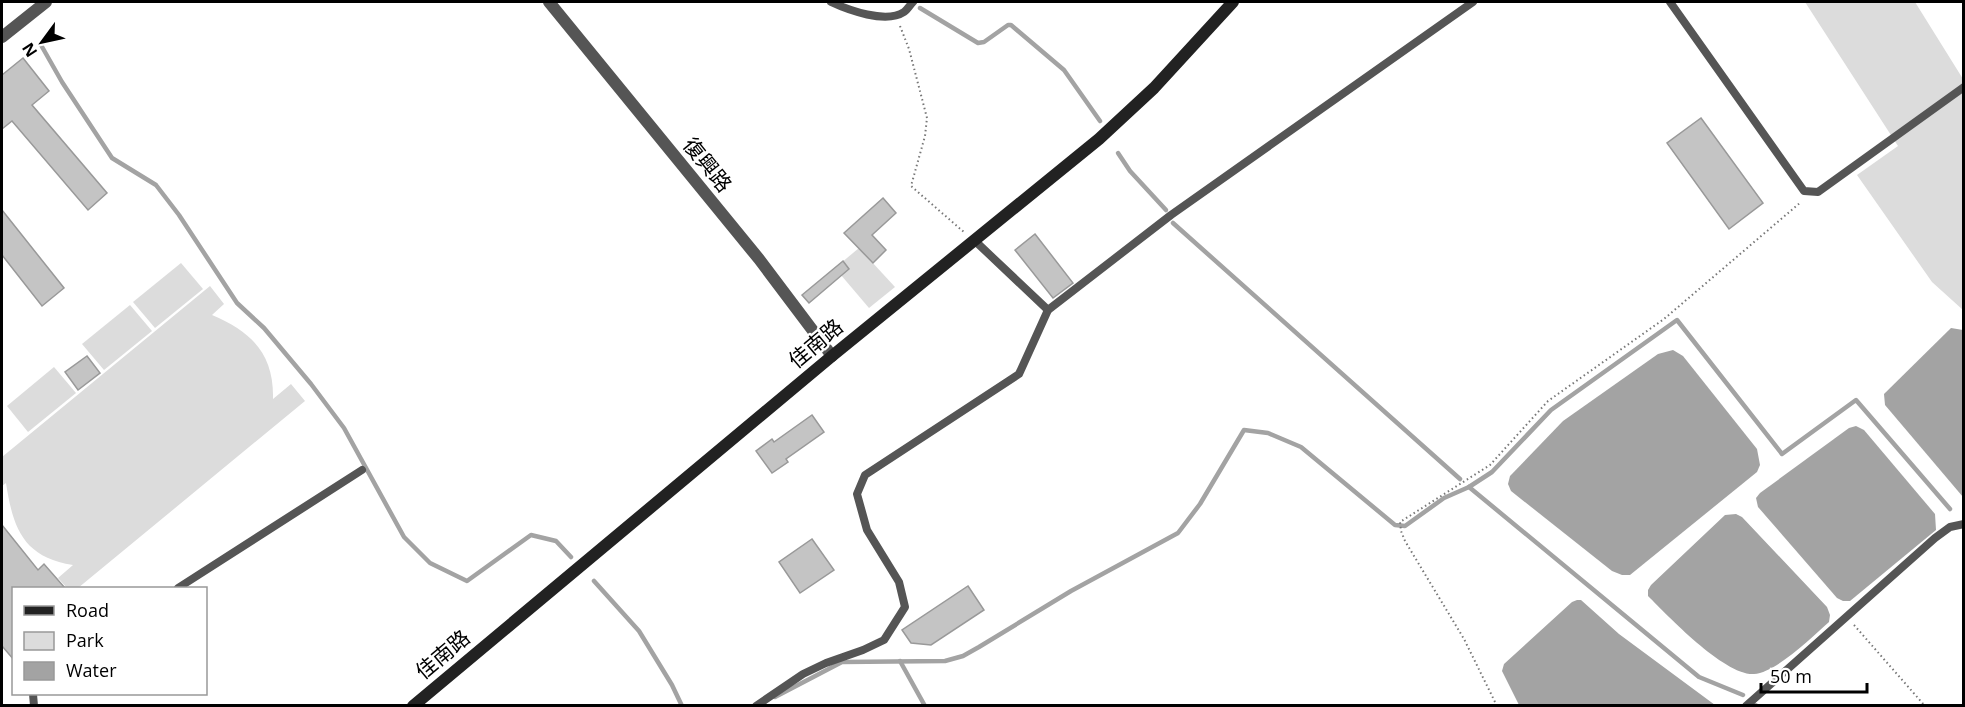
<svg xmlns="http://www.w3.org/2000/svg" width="1965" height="707" viewBox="0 0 1965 707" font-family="'Open Sans','Noto Sans TC',sans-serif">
  <rect width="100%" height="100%" fill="#fff"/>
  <g fill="#dcdcdc">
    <polygon points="1805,2 1915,2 1963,79 1963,310 1932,282 1857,175 1898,146"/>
    <polygon points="859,248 895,287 869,308 835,268"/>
    <polygon points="181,263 203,289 155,328 133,302"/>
    <path d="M210 286 224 304 212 315C252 332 274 354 273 399L291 384 305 401 78 588H67L58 578 73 565C23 557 13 528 6 483L2 486V457Z"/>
    <polygon points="130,305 152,331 104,370 82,344"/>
    <polygon points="54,367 76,393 28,432 7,406"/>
  </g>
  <g fill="#a3a3a3">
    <polygon points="1951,328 1963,330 1963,497 1885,405 1884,394"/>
    <polygon points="1673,350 1683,356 1757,449 1760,465 1757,472 1630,575 1622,575 1612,571 1511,491 1508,484 1510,476 1563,421 1658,354"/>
    <polygon points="1856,426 1864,430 1935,514 1936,530 1850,601 1843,601 1837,598 1758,507 1756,498 1760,493 1849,428"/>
    <path d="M1736 514 1742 517 1827 607 1830 615 1829 622C1812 637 1777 672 1754 674 1725 676 1668 616 1648 596V590L1651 585 1725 515Z"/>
    <polygon points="1577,600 1581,600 1619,634 1715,705 1519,705 1502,671 1504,664 1572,602"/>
  </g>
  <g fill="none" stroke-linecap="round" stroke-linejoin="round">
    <g stroke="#a3a3a3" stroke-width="4.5">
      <polyline points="920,8 978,43 984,42 1008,25 1011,25 1064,70 1100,121"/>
      <polyline points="41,45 62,82 112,158 156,185 179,215 237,303 264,328 311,384 344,428 404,537 430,563 467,581 531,535 556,541 571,557"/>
      <polyline points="1118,153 1130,171 1166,210"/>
      <polyline points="1173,223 1460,479"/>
      <polyline points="1469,487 1699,677 1743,695"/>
      <polyline points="594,581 639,631 672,685 682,706"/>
      <polyline points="900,661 925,706"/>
      <polyline points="775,697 842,662 945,661 963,656 979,647 1071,591 1178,533 1200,504 1244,430 1268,433 1301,447 1395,525 1405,526 1444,498 1469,487 1492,472 1551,410 1677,320 1782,454 1856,400 1950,509"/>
      <polyline points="1755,705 1757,706"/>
    </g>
  </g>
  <g fill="#c4c4c4" stroke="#999" stroke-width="1.5">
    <polygon points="23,58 49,91 32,105 107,193 88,210 12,121 2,129 2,75"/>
    <polygon points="1701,118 1763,203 1729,229 1667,143"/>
    <polygon points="883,198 896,213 872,235 886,250 873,263 844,233"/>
    <polygon points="2,210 64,288 42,306 2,255"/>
    <polygon points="1035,234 1073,283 1053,298 1015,250"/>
    <polygon points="843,261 849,269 809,303 802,295"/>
    <polygon points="87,356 100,373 78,390 65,372"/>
    <polygon points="812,415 824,432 786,459 788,462 772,473 756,451 772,439 774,442"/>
    <polygon points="2,525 38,570 44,564 65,588 14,588 14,660 2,646"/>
    <polygon points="812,539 834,570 800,593 779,562"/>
    <polygon points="968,586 984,610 931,645 911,643 902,630"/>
  </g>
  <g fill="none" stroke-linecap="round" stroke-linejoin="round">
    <g stroke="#777" stroke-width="2" stroke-dasharray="1.5 3" stroke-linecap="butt">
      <polyline points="900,26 909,49 927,118 925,136 911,186 965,233"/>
      <polyline points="1854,625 1925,706"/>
      <polyline points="1497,706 1464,639 1405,541 1401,531 1400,522 1490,465 1548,401 1664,319 1801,202"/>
    </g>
    <g stroke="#555" stroke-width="8">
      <path d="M831 2C848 10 886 24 904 12 907 10 910 5 913 2"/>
      <polyline points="1670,2 1804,191 1818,192 1964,87"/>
      <polyline points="974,240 1048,310"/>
      <polyline points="178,588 362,470"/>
      <polyline points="33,694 34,706"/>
      <polyline points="756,706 803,674 826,663 863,650 884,640 905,607 899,582 867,530 857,494 865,475 1019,374 1048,310 1171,215 1473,2"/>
      <polyline points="1746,706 1935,538 1950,527 1964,524"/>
    </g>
    <g stroke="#555" stroke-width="12">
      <polyline points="549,2 759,259 832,356"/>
      <polyline points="2,37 46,2"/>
    </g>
    <polyline stroke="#222" stroke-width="12" points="413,706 832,356 1099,139 1154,88 1233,2"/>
  </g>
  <g text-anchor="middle" stroke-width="4.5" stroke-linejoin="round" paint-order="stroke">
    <g font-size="21" fill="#000" stroke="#fff">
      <text transform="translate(707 165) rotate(51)" y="7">復興路</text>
      <text transform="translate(816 344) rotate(-40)" y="7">佳南路</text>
      <text transform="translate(443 655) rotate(-40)" y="7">佳南路</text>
    </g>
  </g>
  <rect width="1965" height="707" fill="none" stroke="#000000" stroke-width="6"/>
  <rect x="12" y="587" width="195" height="108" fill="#ffffff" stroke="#999999" stroke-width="1.5"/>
  <rect x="24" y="606" width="30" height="9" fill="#222222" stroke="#999999" stroke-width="1.5"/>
  <text x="66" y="617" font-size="18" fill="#000000">Road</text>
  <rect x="24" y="632" width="30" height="18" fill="#dcdcdc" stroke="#999999" stroke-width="1.5"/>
  <text x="66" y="647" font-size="18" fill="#000000">Park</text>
  <rect x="24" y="662" width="30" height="18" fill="#a3a3a3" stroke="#999999" stroke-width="1.5"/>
  <text x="66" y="677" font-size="18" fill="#000000">Water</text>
  <g transform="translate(42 42) rotate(237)" stroke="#ffffff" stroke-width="4.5" paint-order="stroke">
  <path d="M0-4.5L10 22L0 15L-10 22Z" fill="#000000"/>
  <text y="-9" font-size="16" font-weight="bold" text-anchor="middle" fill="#000000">N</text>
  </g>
  <path d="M1761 683v9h106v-9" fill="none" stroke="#000000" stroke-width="3"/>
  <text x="1770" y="683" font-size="18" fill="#000000" stroke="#ffffff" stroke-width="4.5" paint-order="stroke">50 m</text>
</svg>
